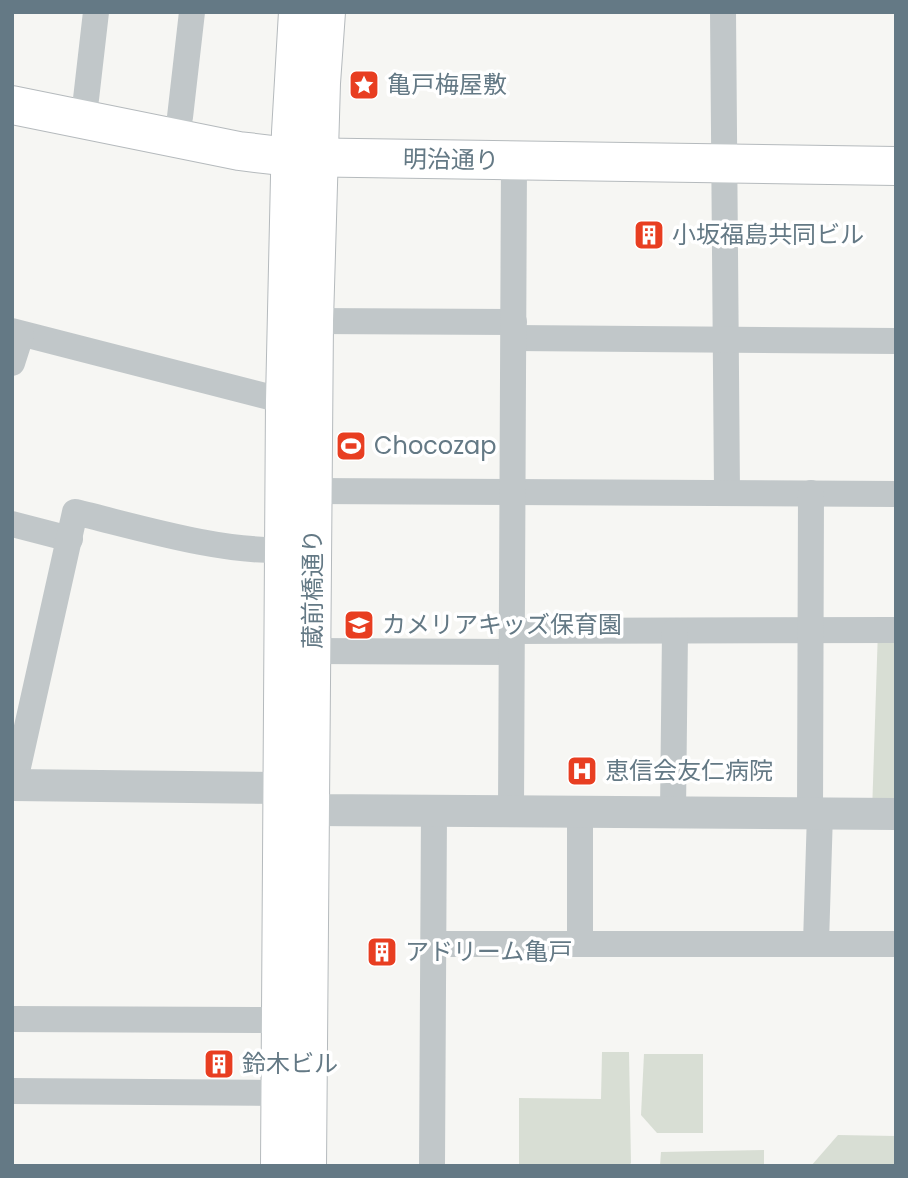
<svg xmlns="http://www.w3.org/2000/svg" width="908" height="1178" viewBox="0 0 908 1178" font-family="Poppins,'Noto Sans JP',sans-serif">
  <rect width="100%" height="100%" fill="#f6f6f3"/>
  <g fill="#d8ded4">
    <polygon points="878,629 896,631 896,814 872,813"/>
    <polygon points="602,1052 629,1052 631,1163 629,1166 519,1166 519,1098 601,1099"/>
    <polygon points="644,1054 703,1054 703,1133 657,1133 641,1115"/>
    <polygon points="838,1135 896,1136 896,1166 811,1166"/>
    <polygon points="764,1150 764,1166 660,1166 661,1152"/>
  </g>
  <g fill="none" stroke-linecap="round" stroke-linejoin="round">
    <g stroke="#b5babd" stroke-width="40">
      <g id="primary">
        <polyline points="12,105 239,151 290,157 896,166"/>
        <polyline points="280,1166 285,401 291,132 298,12"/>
        <polyline points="307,1166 314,321 321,83 326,12"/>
      </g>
    </g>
    <g stroke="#c1c7c9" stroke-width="26">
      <polyline points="723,12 727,492"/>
      <polyline points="86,99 96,12"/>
      <polyline points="180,117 192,12"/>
      <polyline points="314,321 514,322"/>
      <polyline points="12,331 285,401"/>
      <polyline points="514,338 896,341"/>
      <polyline points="12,363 21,335"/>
      <polyline points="313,491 896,494"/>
      <polyline points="12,524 70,539"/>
      <polyline points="512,631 896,630"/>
      <polyline points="312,651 511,652"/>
      <path d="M14 785 75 512C138 527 219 552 283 550"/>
      <polyline points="511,810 514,161"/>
      <polyline points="673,812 675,631"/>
      <polyline points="810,813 811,493"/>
      <polyline points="580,943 580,812"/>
      <polyline points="816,943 820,813"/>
      <polyline points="433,944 896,944"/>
      <polyline points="12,1019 281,1020"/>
      <polyline points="12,1091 280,1093"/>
      <polyline points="432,1166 434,811"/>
    </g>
    <polyline stroke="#c1c7c9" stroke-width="32" points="12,785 282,788 311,810 896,814"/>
    <use href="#primary" stroke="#fff" stroke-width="38"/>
  </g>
  <defs>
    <g id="sight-square" transform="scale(1.575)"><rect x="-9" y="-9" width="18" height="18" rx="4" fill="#e83e21" stroke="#fff"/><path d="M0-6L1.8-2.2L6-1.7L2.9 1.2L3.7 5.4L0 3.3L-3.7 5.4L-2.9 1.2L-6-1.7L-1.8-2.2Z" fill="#fff"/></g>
    <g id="building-square" transform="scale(1.575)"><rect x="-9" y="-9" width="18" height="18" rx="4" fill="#e83e21" stroke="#fff"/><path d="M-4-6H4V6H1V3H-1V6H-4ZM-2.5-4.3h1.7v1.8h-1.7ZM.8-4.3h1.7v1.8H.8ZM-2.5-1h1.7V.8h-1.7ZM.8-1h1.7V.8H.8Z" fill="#fff"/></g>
    <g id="stadium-square" transform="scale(1.575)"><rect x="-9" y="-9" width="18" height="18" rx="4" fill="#e83e21" stroke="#fff"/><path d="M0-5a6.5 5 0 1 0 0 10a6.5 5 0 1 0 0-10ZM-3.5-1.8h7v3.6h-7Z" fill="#fff"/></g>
    <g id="school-square" transform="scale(1.575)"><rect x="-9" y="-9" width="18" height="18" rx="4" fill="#e83e21" stroke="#fff"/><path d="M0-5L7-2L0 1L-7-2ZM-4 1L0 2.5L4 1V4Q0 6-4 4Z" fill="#fff"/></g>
    <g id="hospital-square" transform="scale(1.575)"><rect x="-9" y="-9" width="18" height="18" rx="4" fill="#e83e21" stroke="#fff"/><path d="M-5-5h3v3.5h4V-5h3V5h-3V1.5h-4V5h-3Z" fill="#fff"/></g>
  </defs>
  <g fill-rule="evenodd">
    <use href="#sight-square" x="364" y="85"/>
    <use href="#building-square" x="649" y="235"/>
    <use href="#stadium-square" x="351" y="446"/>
    <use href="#school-square" x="359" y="625"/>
    <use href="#hospital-square" x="582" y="771"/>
    <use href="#building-square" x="382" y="952"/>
    <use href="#building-square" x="219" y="1064"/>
  </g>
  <g text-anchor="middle" stroke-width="7" stroke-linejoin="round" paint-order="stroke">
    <g font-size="24" fill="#647985" stroke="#fff" text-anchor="start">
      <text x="387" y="93">亀戸梅屋敷</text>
      <text x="672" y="243">小坂福島共同ビル</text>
      <text x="374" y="454">Chocozap</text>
      <text x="382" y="633">カメリアキッズ保育園</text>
      <text x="605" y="779">恵信会友仁病院</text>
      <text x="405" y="960">アドリーム亀戸</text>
      <text x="242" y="1072">鈴木ビル</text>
    </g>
    <g font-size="24" fill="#647985" stroke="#fff">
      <text transform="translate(451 160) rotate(1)" y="8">明治通り</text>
      <text transform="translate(313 589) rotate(-90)" y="8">蔵前橋通り</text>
    </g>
  </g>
  <rect width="908" height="1178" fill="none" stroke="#647985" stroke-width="28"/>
</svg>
